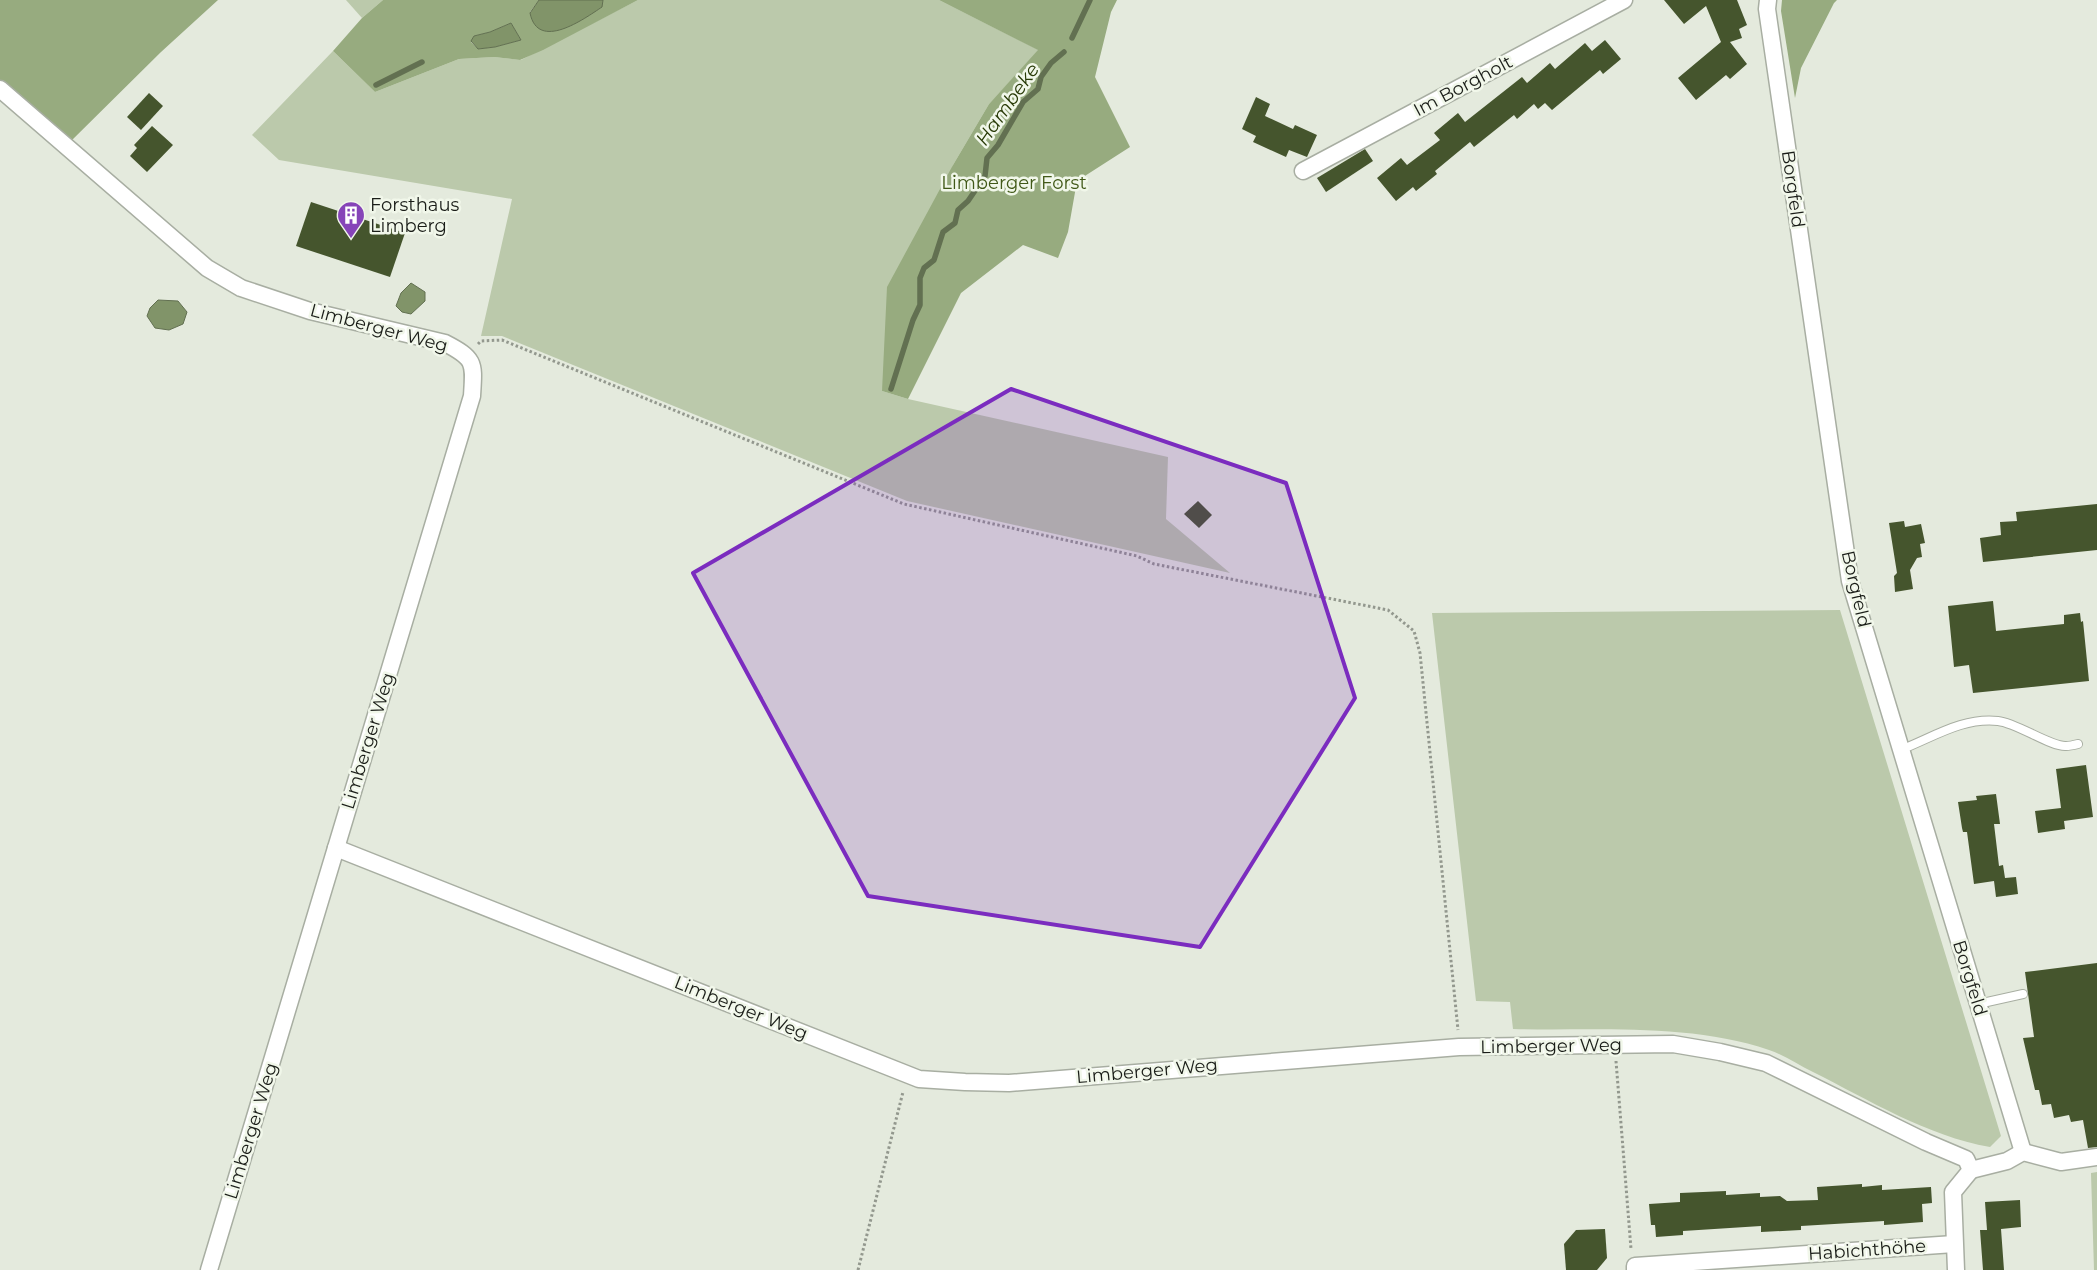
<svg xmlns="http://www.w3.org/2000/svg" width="2097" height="1270" viewBox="0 0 2097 1270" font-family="Montserrat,sans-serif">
  <rect width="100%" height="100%" fill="#e4eadd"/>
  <g fill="#bbc9ab">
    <polygon points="346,0 383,0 362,18"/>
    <polygon points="638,0 939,0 1039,50 989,104 953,165 882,391 908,399 1168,457 1166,519 1230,573 907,501 502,336 481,336 512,199 279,160 252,135 333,51 375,92 459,59 494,57 521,60"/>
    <path d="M1840 610 2001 1136 1990 1147C1927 1136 1869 1100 1813 1072 1798 1065 1784 1055 1769 1050 1690 1023 1596 1031 1513 1029L1510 1002 1476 1001 1432 613Z"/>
    <polygon points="2097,1172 2097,1270 2094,1270 2091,1173"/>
  </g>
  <g fill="#97ab7f" fill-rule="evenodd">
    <polygon points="0,0 218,0 161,52 69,143 0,81"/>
    <path d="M383 0H539L530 12 581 20 601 7 603 0H638L543 50 520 60 494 57 459 59 375 92 333 51 362 18ZM511 23 521 40 495 47 478 49 471 42 474 36 490 32Z"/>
    <polygon points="939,0 1117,0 1111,12 1095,77 1130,147 1077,181 1068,232 1058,258 1023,245 961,293 908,399 882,391 887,287 953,165 989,104 1038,50"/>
    <polygon points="1782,0 1837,0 1834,3 1801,68 1795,98 1781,11"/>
  </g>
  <g fill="#819469" stroke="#627051">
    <path d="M539 0H603L602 7C584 19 538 52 530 13Z"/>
    <polygon points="511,23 521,40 495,47 478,49 471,41 474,36 490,32"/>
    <polygon points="411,283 425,292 425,301 411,314 402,312 396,306 401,293"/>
    <polygon points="158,300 178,301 187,312 183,324 169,330 155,328 147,316 150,308"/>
  </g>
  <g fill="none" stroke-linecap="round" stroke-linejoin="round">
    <g stroke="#627051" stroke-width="5.5">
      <polyline points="1072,38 1090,0"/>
      <polyline points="376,85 422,62"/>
      <polyline points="891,389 913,320 920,305 920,278 924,268 934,260 943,232 955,223 958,210 968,201 985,176 987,158 998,145 1023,102 1038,89 1041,77 1051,63 1064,52"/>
    </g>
  </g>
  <g fill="#45552d">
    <polygon points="1664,0 1737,0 1747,25 1739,29 1742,38 1730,42 1747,64 1730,79 1726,75 1696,100 1678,78 1721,42 1706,6 1684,24"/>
    <polygon points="1605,40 1621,59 1603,74 1600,70 1552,110 1545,103 1538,109 1534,104 1517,119 1514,115 1474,147 1470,142 1435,171 1437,174 1416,191 1413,187 1396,201 1377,178 1401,158 1407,165 1440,140 1434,133 1458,113 1465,122 1522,77 1527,83 1550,63 1555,69 1585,43 1592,51"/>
    <polygon points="149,93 163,106 141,130 127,117"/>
    <polygon points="1256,97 1270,104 1265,116 1293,129 1295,125 1317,135 1307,157 1289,150 1286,157 1253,142 1256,136 1242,129"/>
    <polygon points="152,126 173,145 147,172 130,156 137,148 134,145"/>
    <polygon points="1365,149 1373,161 1326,192 1317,178"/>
    <polygon points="311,202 405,233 390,277 296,246"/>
    <polygon points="1198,501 1212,515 1199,528 1184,514"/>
    <polygon points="2097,504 2097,550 1983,562 1980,538 2001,535 2000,522 2017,521 2016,512"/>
    <polygon points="1904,521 1905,527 1921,524 1925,543 1920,544 1922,557 1917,558 1910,570 1913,589 1895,592 1894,576 1897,573 1889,523"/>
    <polygon points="1993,601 1996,631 2064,624 2064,615 2080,613 2081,622 2083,621 2089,681 1973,693 1969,665 1954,667 1948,606"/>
    <polygon points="2086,765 2093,817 2064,821 2065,829 2038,833 2035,811 2061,808 2056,769"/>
    <polygon points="1996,794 2000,824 1994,824 1999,866 2003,865 2005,878 2016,877 2018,894 1996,897 1994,881 1974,884 1967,832 1963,832 1962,828 1958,802 1977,800 1976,796"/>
    <polygon points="2097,963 2097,1147 2088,1148 2083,1120 2071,1122 2069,1115 2054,1118 2051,1104 2042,1105 2039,1090 2035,1090 2023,1038 2034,1037 2025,972"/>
    <polygon points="1862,1184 1862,1187 1882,1185 1882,1190 1931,1187 1932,1203 1922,1204 1923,1222 1884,1225 1884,1221 1801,1226 1801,1230 1761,1232 1761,1226 1683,1231 1683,1235 1656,1237 1655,1225 1651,1225 1649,1204 1680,1202 1680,1193 1726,1191 1726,1195 1760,1193 1760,1197 1780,1196 1787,1201 1818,1200 1817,1187"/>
    <polygon points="2020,1200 2021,1227 2001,1229 2004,1270 1983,1270 1980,1230 1987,1230 1985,1202"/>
    <polygon points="1605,1229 1607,1258 1597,1270 1566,1270 1564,1244 1576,1230"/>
  </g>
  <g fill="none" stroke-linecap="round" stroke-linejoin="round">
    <g stroke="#a8aea2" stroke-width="10">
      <g id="lane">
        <path d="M1900 750C1932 738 1962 717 1998 721 2017 723 2051 747 2066 746 2070 746 2074 745 2078 744"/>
        <polyline points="1978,1004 2023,994"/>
      </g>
    </g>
    <g stroke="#a8aea2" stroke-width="19">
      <g id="street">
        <polyline points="1768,0 1767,9 1850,581 2023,1152"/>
        <path d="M0 89 207 268 241 288 310 311 445 343C476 359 474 363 472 396L209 1270"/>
        <polyline points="1303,171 1624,0"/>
        <polyline points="336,848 919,1079 965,1082 1009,1083 1459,1047 1673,1044 1720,1052 1766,1063 1926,1142 1966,1159 1971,1170"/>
        <polyline points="1971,1170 2007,1161 2023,1152 2061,1162 2097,1157"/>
        <polyline points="1635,1270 1635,1266 1954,1244"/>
        <polyline points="1956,1270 1953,1192 1971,1170"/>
      </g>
    </g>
    <g stroke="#93988e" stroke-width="3" stroke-dasharray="2.5 2.5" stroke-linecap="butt">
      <polyline points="478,344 481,341 502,340 904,504 1137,556 1154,564 1388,610 1414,631 1420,653 1458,1030"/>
      <polyline points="1616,1061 1631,1249"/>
      <polyline points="858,1270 903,1092"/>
    </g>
    <use href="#lane" stroke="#fff" stroke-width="8"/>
    <use href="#street" stroke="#fff" stroke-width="16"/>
  </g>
  <path fill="#7b2cbf" fill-opacity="0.2" stroke="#7b2cbf" stroke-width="4" stroke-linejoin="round" d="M1011 389 1286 483 1355 698 1200 947 868 896 693 573Z"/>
  <defs>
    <g id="building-pin" transform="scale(1.4375)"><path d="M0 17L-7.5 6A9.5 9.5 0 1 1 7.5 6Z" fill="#8644b8" stroke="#f1f7ea"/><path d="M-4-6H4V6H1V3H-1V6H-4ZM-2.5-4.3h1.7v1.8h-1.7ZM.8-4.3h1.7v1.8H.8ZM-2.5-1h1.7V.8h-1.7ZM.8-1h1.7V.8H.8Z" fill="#fff"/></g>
  </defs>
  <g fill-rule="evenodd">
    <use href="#building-pin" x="351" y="215"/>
  </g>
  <g text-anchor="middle" stroke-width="5" stroke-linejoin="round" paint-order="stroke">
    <g font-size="18" fill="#1a1d18" stroke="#f1f7ea">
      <text transform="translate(1463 86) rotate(-28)" y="6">Im Borgholt</text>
      <text transform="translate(1793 189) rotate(82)" y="6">Borgfeld</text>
      <text transform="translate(379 328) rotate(15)" y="6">Limberger Weg</text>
      <text transform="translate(1856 589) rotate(77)" y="6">Borgfeld</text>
      <text transform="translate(368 741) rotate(-73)" y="6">Limberger Weg</text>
      <text transform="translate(1970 978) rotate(73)" y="6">Borgfeld</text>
      <text transform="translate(741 1008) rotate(22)" y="6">Limberger Weg</text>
      <text transform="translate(1551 1046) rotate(-1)" y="6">Limberger Weg</text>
      <text transform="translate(1147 1071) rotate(-5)" y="6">Limberger Weg</text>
      <text transform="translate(251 1131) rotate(-73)" y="6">Limberger Weg</text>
      <text transform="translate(1867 1250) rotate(-4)" y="6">Habichthöhe</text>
    </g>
    <g font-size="18" fill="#415918" stroke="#f1f7ea">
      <text x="1014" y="189">Limberger Forst</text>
    </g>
    <g font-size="18" fill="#1a1d18" stroke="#f1f7ea" text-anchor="start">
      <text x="370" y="211">Forsthaus<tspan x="370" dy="21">Limberg</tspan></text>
    </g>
    <g font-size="19" font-style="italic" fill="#283a07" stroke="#f1f7ea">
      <text transform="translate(1007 104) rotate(-55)" y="7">Hambeke</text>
    </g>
  </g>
</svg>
